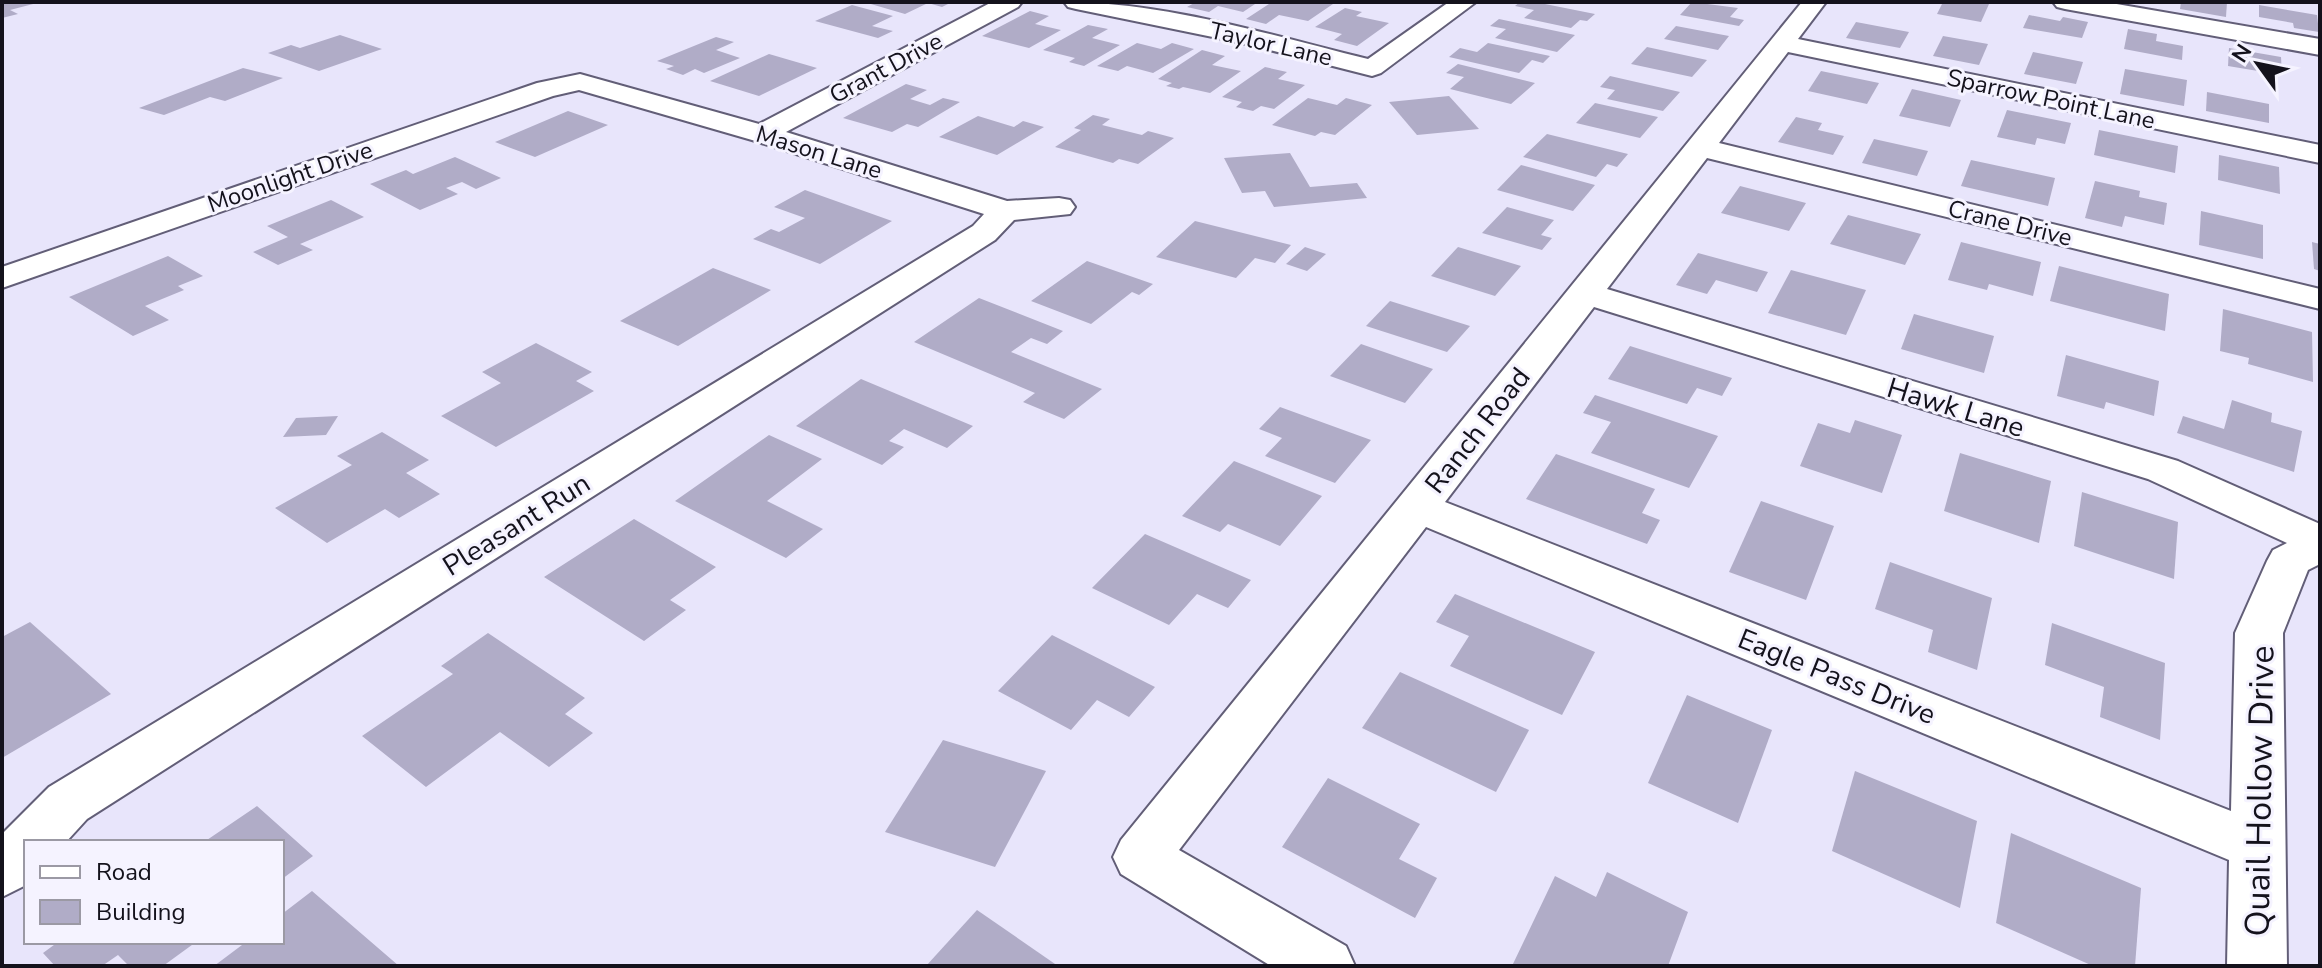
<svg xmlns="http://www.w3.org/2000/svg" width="2322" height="968" viewBox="0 0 2322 968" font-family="'Nunito Sans',sans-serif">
  <rect width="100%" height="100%" fill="#e8e5fb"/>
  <g fill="#b0acc7">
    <polygon points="2,2 37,2 37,3 10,10 18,14 2,18"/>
    <polygon points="864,2 952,2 942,7 928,3 905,14"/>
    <polygon points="1196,2 1258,2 1243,12 1218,6 1209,12 1187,7"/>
    <polygon points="1272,2 1323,2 1333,4 1308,21 1279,15 1266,24 1246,19"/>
    <polygon points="1520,2 1535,2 1595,14 1587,21 1580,20 1571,28 1524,18 1534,10 1515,6"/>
    <polygon points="1692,2 1738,8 1730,17 1744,20 1739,26 1680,15"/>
    <polygon points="1943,2 1978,2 1989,4 1981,22 1937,14"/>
    <polygon points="2181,2 2227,2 2226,17 2180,9"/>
    <polygon points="852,5 893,16 872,26 893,31 878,38 815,21"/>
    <polygon points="2259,5 2317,15 2319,32 2294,28 2293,23 2259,17"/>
    <polygon points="1345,8 1362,12 1356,16 1389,23 1357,46 1334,40 1342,34 1315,27"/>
    <polygon points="1030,11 1049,16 1035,24 1061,30 1029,48 982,36"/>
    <polygon points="2029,15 2060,21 2063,17 2088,22 2082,38 2023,28"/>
    <polygon points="1499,19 1575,35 1557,52 1495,38 1506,29 1490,26"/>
    <polygon points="1856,22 1909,32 1900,48 1846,38"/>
    <polygon points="1088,25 1108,29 1092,38 1120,45 1084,66 1069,62 1075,58 1043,50"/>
    <polygon points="1676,26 1729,36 1718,50 1664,39"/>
    <polygon points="2128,29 2157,34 2156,41 2183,46 2182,60 2124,49"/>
    <polygon points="340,35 382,49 319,71 268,53 291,45 300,48"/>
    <polygon points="1943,36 1988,44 1979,65 1933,56"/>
    <polygon points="716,37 734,42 716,50 740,58 704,73 695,69 683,75 666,69 674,66 657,61"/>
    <polygon points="1137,43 1161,49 1172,43 1194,49 1153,73 1127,66 1118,71 1097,66"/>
    <polygon points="1488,43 1550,56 1543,63 1532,60 1519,73 1449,57 1460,48 1477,52"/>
    <polygon points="1647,47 1707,60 1692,77 1631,64"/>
    <polygon points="2229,48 2281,57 2282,75 2228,66"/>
    <polygon points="1202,50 1225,56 1212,65 1241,71 1210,93 1183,87 1179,89 1166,86 1172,83 1158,79"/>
    <polygon points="2033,52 2083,62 2076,84 2024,74"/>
    <polygon points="769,54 817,68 759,96 710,81"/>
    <polygon points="1458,64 1535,83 1511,104 1450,89 1464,77 1446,73"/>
    <polygon points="1265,67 1287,72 1278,79 1305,85 1274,109 1261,106 1253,111 1236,107 1242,102 1222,97"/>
    <polygon points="243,68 283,78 225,101 210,97 164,115 139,108"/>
    <polygon points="2125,69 2187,80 2184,106 2120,94"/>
    <polygon points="1821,71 1879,83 1867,104 1808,91"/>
    <polygon points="1610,76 1680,92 1663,111 1607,99 1615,90 1600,87"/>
    <polygon points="906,84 927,90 910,99 930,105 943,98 960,102 918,127 907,124 892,132 843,118"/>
    <polygon points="1912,89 1961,100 1950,127 1899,116"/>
    <polygon points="2207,92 2269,104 2269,123 2206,111"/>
    <polygon points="1449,96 1479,129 1417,135 1389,102"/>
    <polygon points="1308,98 1337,105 1346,98 1372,105 1335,135 1321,132 1315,136 1272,125"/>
    <polygon points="1595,103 1658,117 1640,138 1576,123"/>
    <polygon points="2007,110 2071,123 2065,144 2037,138 2035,145 1997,137"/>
    <polygon points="568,111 608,125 535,157 495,142"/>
    <polygon points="1093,115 1110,119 1102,125 1142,135 1148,131 1174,138 1138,164 1119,159 1113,163 1055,147 1081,130 1074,128"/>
    <polygon points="978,116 1014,127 1023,121 1044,127 997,155 939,137"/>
    <polygon points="1796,117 1822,123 1818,130 1844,136 1833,155 1778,142"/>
    <polygon points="2099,130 2178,146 2175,173 2094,155"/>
    <polygon points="1547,134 1628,154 1617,167 1607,164 1596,177 1523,157"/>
    <polygon points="1874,139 1928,151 1917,176 1862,163"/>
    <polygon points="1290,153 1310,187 1357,183 1367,198 1274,207 1265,191 1242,193 1224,158"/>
    <polygon points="2219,155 2279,167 2280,194 2218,180"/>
    <polygon points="455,157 501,178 476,189 462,182 446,188 458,194 420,210 370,184 406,170 413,174"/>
    <polygon points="1971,160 2055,178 2048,206 1961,186"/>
    <polygon points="1521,165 1595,185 1573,211 1497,190"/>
    <polygon points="2095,181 2140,191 2139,197 2167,203 2164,225 2125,216 2122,227 2085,218"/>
    <polygon points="1740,186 1806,203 1789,231 1721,213"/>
    <polygon points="805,190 892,221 820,264 753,239 771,229 779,232 805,218 774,207"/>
    <polygon points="331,200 364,217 300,244 313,250 278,265 253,252 288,237 267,226"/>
    <polygon points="1507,207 1554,220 1541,235 1552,238 1542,250 1482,233"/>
    <polygon points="2201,211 2263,225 2263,259 2199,245"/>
    <polygon points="1848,215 1921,234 1905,265 1830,244"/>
    <polygon points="1195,221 1291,245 1275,263 1255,258 1236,278 1156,257"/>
    <polygon points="1961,242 2041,262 2033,296 1989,284 1987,290 1948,280"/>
    <polygon points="2312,242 2320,244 2320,271 2314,269"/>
    <polygon points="1305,247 1326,254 1307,271 1286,264"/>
    <polygon points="1458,247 1521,266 1495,296 1431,276"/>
    <polygon points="1698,253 1768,272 1757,292 1716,280 1707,294 1676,285"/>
    <polygon points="168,256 203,276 178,286 184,290 145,306 169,320 133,336 69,297"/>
    <polygon points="1087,261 1153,284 1139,295 1132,292 1091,324 1031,301"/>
    <polygon points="2059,266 2169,294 2165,331 2050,301"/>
    <polygon points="713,268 771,290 678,346 620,321"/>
    <polygon points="1791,270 1866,290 1846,335 1768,313"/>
    <polygon points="979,298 1063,331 1047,344 1031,338 1011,352 1102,389 1064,419 1023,402 1035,393 914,342"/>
    <polygon points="1390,301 1470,326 1447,352 1366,326"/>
    <polygon points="2223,309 2312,332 2313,382 2248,364 2249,358 2220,351"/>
    <polygon points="1914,314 1994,336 1984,373 1901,349"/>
    <polygon points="536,343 592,372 576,381 594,391 496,447 441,416 501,383 482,372"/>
    <polygon points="1361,344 1433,369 1405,403 1330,376"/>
    <polygon points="1630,346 1732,378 1722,396 1697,388 1687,404 1608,379"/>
    <polygon points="2066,355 2159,381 2154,416 2106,402 2104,409 2057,396"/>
    <polygon points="861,379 973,426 947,448 904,429 889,441 904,447 882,465 796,426"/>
    <polygon points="1595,395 1718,436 1689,488 1591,453 1611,422 1583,413"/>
    <polygon points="2232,400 2272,413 2271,422 2302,431 2294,472 2177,433 2183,416 2224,429"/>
    <polygon points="1280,407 1371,440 1335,483 1265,456 1282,438 1259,429"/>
    <polygon points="338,416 326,435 283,437 296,418"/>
    <polygon points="1855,420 1902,435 1882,493 1800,466 1818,423 1850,433"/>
    <polygon points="382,432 429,460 406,473 440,494 399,518 385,509 327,543 275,508 352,465 337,456"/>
    <polygon points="769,435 822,459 767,501 823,529 786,558 675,501"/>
    <polygon points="1960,453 2051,481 2039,543 1944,511"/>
    <polygon points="1556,454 1655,489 1642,513 1660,520 1647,544 1526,499"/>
    <polygon points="1234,461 1322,496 1280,546 1228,524 1220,532 1182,516"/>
    <polygon points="2082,492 2178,522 2174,579 2074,546"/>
    <polygon points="1761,501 1834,526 1806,600 1729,572"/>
    <polygon points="634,519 716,567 670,600 686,610 644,641 544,577"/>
    <polygon points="1145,534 1251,580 1228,608 1197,594 1169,625 1092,588"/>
    <polygon points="1890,562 1992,598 1977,670 1928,652 1933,630 1875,609"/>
    <polygon points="1455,594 1595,652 1562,715 1450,666 1469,636 1436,622"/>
    <polygon points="30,622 111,694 2,758 2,637"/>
    <polygon points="2052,623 2165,663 2160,740 2100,717 2104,687 2045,665"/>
    <polygon points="488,633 585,698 565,714 593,733 549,767 500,732 426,787 362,736 453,674 441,666"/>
    <polygon points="1052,635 1155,687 1129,717 1097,700 1071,730 998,691"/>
    <polygon points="1400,672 1529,730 1496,792 1362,728"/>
    <polygon points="1687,695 1772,730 1738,823 1648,783"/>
    <polygon points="943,740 1046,771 995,867 885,832"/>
    <polygon points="1855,771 1977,821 1960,908 1832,851"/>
    <polygon points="1328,778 1420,824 1399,859 1437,878 1415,918 1282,847"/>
    <polygon points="257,806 313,856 282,879 282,842 204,842"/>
    <polygon points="2011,833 2141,888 2135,966 2093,966 1996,923"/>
    <polygon points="1607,872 1688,912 1668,966 1512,966 1555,876 1596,897"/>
    <polygon points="312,891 399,966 214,966 246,942 282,942 282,914"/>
    <polygon points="977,910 1058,966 926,966"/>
    <polygon points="58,942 196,942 163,966 129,966 118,955 102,966 55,966 43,953"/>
  </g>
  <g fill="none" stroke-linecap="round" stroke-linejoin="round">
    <g stroke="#625e77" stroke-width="4">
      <g id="minor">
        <polygon points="992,2 1022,2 1018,7 786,132 1007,201 1059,198 1070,200 1075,207 1070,214 1014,220 995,240 87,819 66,842 26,842 26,885 2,897 2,834 49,787 973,226 984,214 752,140 579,90 553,96 2,288 2,267 537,83 580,74 759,124"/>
        <path d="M1064 2C1166 2 1269 35 1368 59L1449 2H1476L1381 73 1372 76 1242 43 1076 9 1068 7Z"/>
        <path d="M1802 2H1826L1798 39 2320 145V163L1788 52 1719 143 2320 289V309L1707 158 1607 289 2178 461 2320 524V564L2308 570 2283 633 2287 966H2227L2229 860 1426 527 1179 850 1346 946 1355 966H1271L1121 874 1113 857 1121 840ZM1594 307 2148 479 2287 543 2273 550 2267 561 2235 633 2231 811 1445 502Z"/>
        <polygon points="2053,2 2105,2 2320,39 2320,55 2065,9 2057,7"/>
      </g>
    </g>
    <use href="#minor" fill="#fff" fill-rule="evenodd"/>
  </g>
  <g text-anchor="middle" stroke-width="6" stroke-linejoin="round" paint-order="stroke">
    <g font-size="24" fill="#14121c" stroke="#f5f3ff">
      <text transform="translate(1271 44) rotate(13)" y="8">Taylor Lane</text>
      <text transform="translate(886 68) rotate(-28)" y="8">Grant Drive</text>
      <text transform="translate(2051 99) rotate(12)" y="8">Sparrow Point Lane</text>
      <text transform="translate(819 152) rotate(17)" y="8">Mason Lane</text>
      <text transform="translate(290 177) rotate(-19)" y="8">Moonlight Drive</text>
      <text transform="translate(2010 223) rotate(14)" y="8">Crane Drive</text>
    </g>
    <g font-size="28" fill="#14121c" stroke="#f5f3ff">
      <text transform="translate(1956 407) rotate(17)" y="10">Hawk Lane</text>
      <text transform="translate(1477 430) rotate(-52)" y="10">Ranch Road</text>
      <text transform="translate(516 524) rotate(-32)" y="10">Pleasant Run</text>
      <text transform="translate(1837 676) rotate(22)" y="10">Eagle Pass Drive</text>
    </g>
    <g font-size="34" fill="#14121c" stroke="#f5f3ff">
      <text transform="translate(2259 791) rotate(-89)" y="12">Quail Hollow Drive</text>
    </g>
  </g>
  <rect width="2322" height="968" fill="none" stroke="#14121c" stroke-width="8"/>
  <rect x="24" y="840" width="260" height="104" fill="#f5f3ff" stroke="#9b99a4" stroke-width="2"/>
  <rect x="40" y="866" width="40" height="12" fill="#ffffff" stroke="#9b99a4" stroke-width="2"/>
  <text x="96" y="880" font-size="24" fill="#14121c">Road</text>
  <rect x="40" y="900" width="40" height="24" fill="#b0acc7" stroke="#9b99a4" stroke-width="2"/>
  <text x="96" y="920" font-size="24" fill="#14121c">Building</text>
  <g transform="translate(2258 64) rotate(303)" stroke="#f5f3ff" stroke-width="6" paint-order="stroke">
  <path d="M0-6L14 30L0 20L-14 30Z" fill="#14121c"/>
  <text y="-12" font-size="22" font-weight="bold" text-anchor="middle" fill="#14121c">N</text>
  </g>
</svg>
